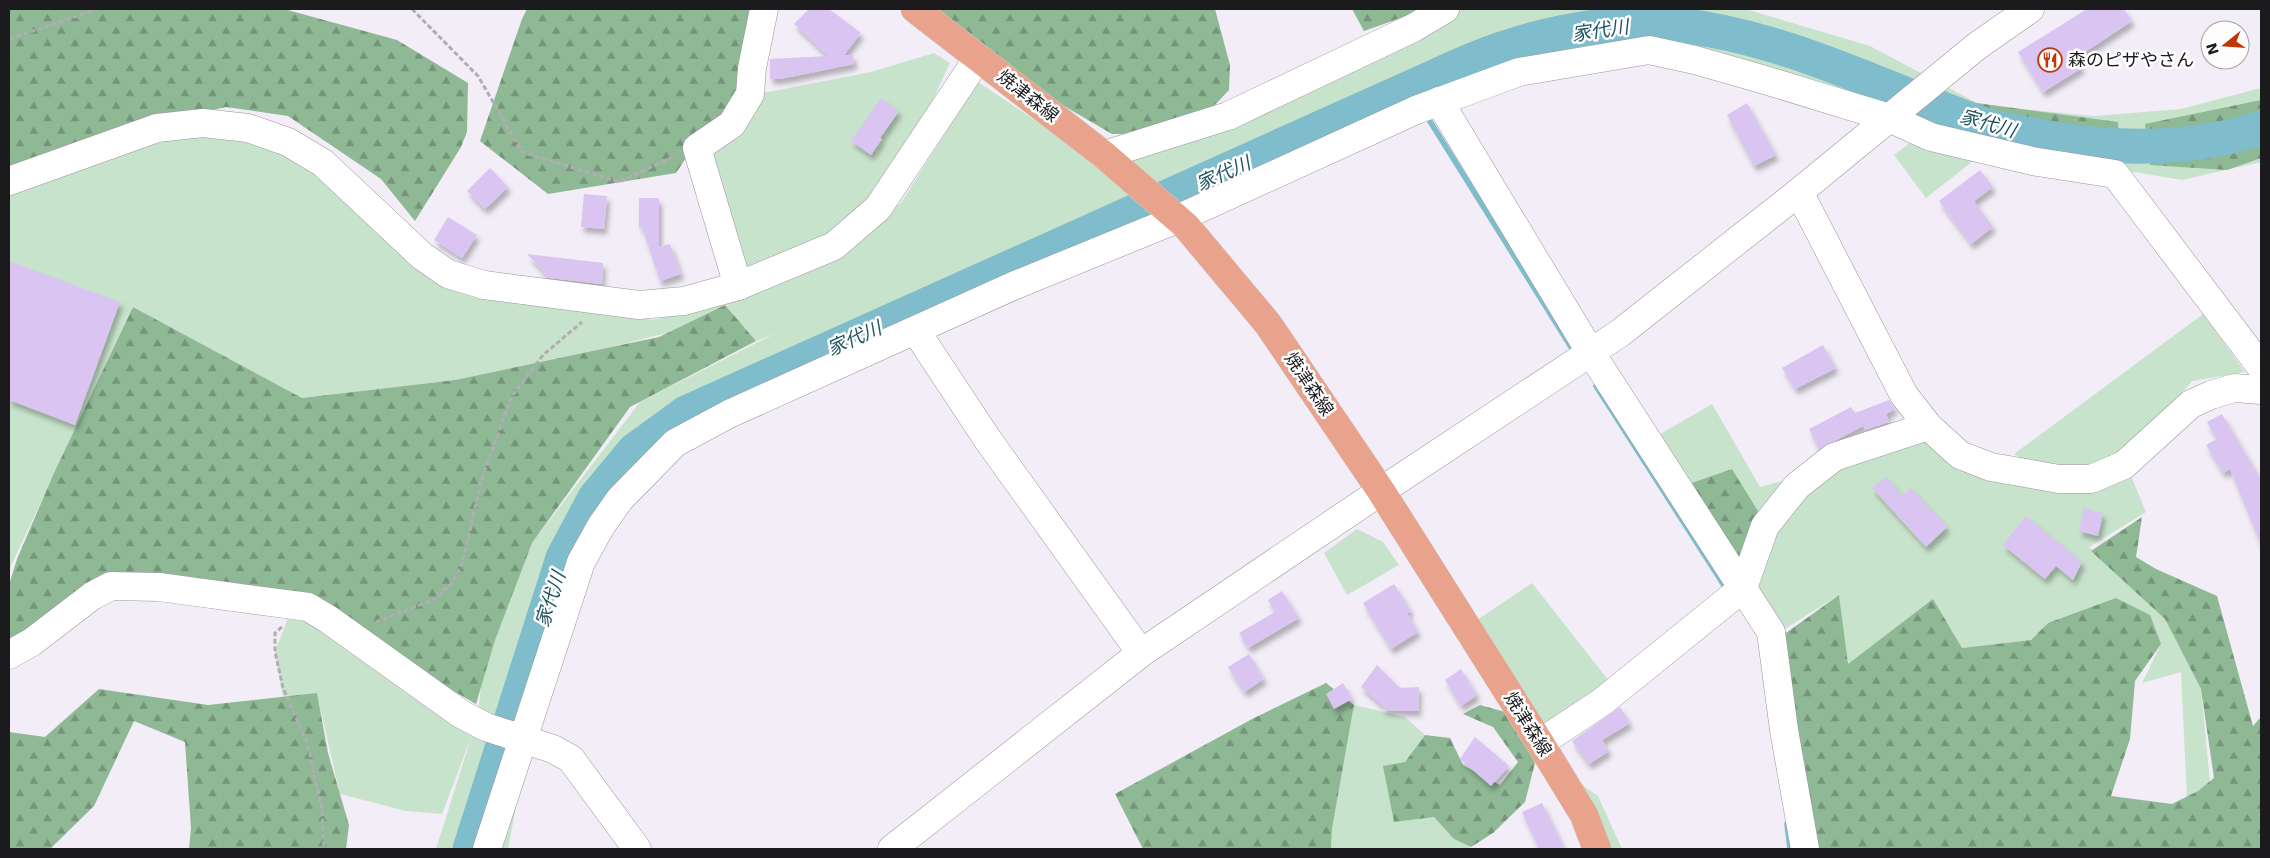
<svg xmlns="http://www.w3.org/2000/svg" width="2270" height="858" viewBox="0 0 2270 858" font-family="'DejaVu Sans','Noto Sans JP',sans-serif">
  <defs>
    <pattern id="forest-firs" width="22" height="20" patternUnits="userSpaceOnUse" patternTransform="scale(1.25)"><rect width="22" height="20" fill="#8fb895"/><path d="M5 1l3.5 6h-7zM16 11l3.5 6h-7z" fill="#749579"/></pattern>
    <filter id="shadow"><feDropShadow dx="3" dy="5.5" stdDeviation="2.5" flood-color="#0004"/></filter>
  </defs>
  <rect width="100%" height="100%" fill="#f2edf7"/>
  <g fill="#c8e3cb">
    <polygon points="1443,9 1745,9 1870,46 1981,105 2094,116 2181,109 2261,88 2261,162 2182,180 2075,162 1985,142 1693,49 1582,52 675,448 586,563 522,775 508,849 436,849 472,735 442,814 406,811 340,794 317,694 283,697 275,652 293,605 477,722 484,660 522,556 640,402 774,334 756,341 725,305 667,333 607,348 455,380 302,398 133,307 9,570 9,186 152,130 278,143 451,279 652,320 725,305 838,251 901,203 978,82 1099,163"/>
    <polygon points="934,53 950,63 926,114 872,203 823,251 747,282 697,148 763,93 871,72"/>
    <polygon points="1910,143 1973,161 1926,198 1894,155"/>
    <polygon points="2203,314 2245,372 2192,381 2149,432 2090,473 2042,471 2014,454"/>
    <polygon points="1712,404 1760,487 1793,478 1761,516 1686,485 1657,436"/>
    <polygon points="1923,428 2068,487 2126,464 2146,512 2089,547 2165,619 2201,689 2210,782 2187,799 2181,672 2142,683 2161,644 2048,623 2031,640 1962,648 1933,600 1847,665 1839,595 1777,634 1752,588 1769,521 1805,480"/>
    <polygon points="1357,529 1383,542 1399,565 1347,595 1324,553"/>
    <polygon points="1532,583 1609,681 1546,733 1474,622"/>
    <polygon points="1354,705 1405,717 1425,735 1405,762 1434,817 1454,839 1471,847 1469,849 1331,849 1332,829"/>
    <polygon points="1579,783 1598,796 1622,849 1608,849"/>
  </g>
  <g fill="url(#forest-firs)">
    <polygon points="9,9 284,9 397,40 468,83 467,132 461,147 415,221 381,179 288,116 226,107 127,130 9,168"/>
    <polygon points="527,9 752,9 745,103 694,146 676,173 548,194 480,141 522,19"/>
    <polygon points="934,9 1215,9 1230,65 1229,90 1210,110 1170,134 1112,134 966,49"/>
    <polygon points="1352,9 1426,9 1364,31"/>
    <polygon points="2261,100 2261,158 2227,170 2150,165 2145,124"/>
    <polygon points="1962,101 2118,122 2121,167 1955,133"/>
    <polygon points="725,305 756,341 630,407 532,543 495,640 476,704 308,607 101,592 9,649 9,585 17,559 54,473 133,307 302,398 455,380 659,337"/>
    <polygon points="1732,469 1761,516 1744,553 1735,563 1686,485"/>
    <polygon points="2142,517 2136,557 2156,569 2217,596 2253,726 2261,717 2261,849 1812,849 1779,638 1839,595 1848,664 1933,599 1962,648 2031,640 2048,623 2116,598 2150,615 2161,644 2135,681 2130,739 2111,796 2172,804 2198,791 2214,778 2201,689 2165,619 2091,551"/>
    <polygon points="1326,683 1354,705 1332,829 1331,849 1143,849 1115,794 1252,719"/>
    <polygon points="99,689 208,705 317,693 328,753 349,825 346,849 189,849 191,828 185,742 134,721 94,806 50,849 9,849 9,732 45,737"/>
    <polygon points="1480,705 1505,712 1524,731 1535,763 1525,802 1493,833 1471,847 1454,839 1434,817 1394,822 1383,766 1405,762 1425,735 1450,738 1463,765 1500,785 1518,762 1493,727 1463,714"/>
  </g>
  <g fill="none" stroke-linecap="round" stroke-linejoin="round">
    <g stroke="#7fbdcc" stroke-width="5.5">
      <polyline points="1412,87 1419,100"/>
      <polyline points="1426,115 1571,347"/>
      <polyline points="1596,386 1727,590"/>
      <polyline points="1787,824 1790,849"/>
    </g>
    <path stroke="#7fbdcc" stroke-width="35" d="M470 849 563 558 595 498 634 451 686 413 1412 87C1442 74 1471 59 1502 49 1557 30 1619 20 1676 25 1784 36 1881 88 1982 124 1994 128 2008 130 2021 133 2099 150 2185 153 2261 128"/>
  </g>
  <g fill="#dac4f2" filter="url(#shadow)">
    <polygon points="809,9 829,9 861,33 844,55 853,55 854,64 785,78 770,79 770,59 828,56 794,24"/>
    <polygon points="2087,9 2124,9 2132,21 2076,58 2082,68 2043,92 2018,52"/>
    <polygon points="881,98 899,111 880,138 882,139 871,155 851,141"/>
    <polygon points="1747,103 1776,155 1754,166 1727,115"/>
    <polygon points="490,168 508,187 485,209 467,191"/>
    <polygon points="1980,170 1993,187 1974,201 1993,227 1971,244 1939,201"/>
    <polygon points="584,194 607,196 604,229 581,227"/>
    <polygon points="639,198 659,198 659,247 670,244 681,274 660,281 642,227 639,227"/>
    <polygon points="448,217 477,235 462,258 434,240"/>
    <polygon points="527,254 603,263 602,284 542,277 545,273"/>
    <polygon points="9,261 120,302 75,425 9,400"/>
    <polygon points="1823,345 1836,368 1795,389 1782,368"/>
    <polygon points="1889,400 1895,409 1886,414 1889,422 1865,430 1863,426 1819,449 1809,429 1851,407 1855,413"/>
    <polygon points="2222,414 2261,480 2261,545 2230,469 2223,473 2206,445 2217,439 2207,422"/>
    <polygon points="1886,477 1902,496 1911,488 1947,527 1926,547 1872,488"/>
    <polygon points="2084,508 2103,513 2098,536 2079,531"/>
    <polygon points="2026,516 2082,562 2073,580 2056,566 2045,579 2003,545"/>
    <polygon points="1394,584 1411,611 1407,613 1418,632 1391,649 1363,603"/>
    <polygon points="1282,591 1299,618 1248,648 1239,633 1275,612 1268,600"/>
    <polygon points="1249,654 1264,679 1244,692 1228,667"/>
    <polygon points="1377,665 1400,688 1419,687 1418,711 1383,710 1383,706 1361,687"/>
    <polygon points="1461,669 1477,695 1461,706 1445,680"/>
    <polygon points="1343,683 1352,699 1334,709 1326,694"/>
    <polygon points="1620,707 1630,723 1602,740 1609,751 1589,764 1572,741"/>
    <polygon points="1475,737 1509,766 1491,786 1460,759"/>
    <polygon points="1542,803 1554,828 1564,849 1539,849 1522,812"/>
  </g>
  <g fill="none" stroke-linecap="round" stroke-linejoin="round">
    <g stroke="#9a969f" stroke-width="29">
      <g id="minor">
        <polyline points="1439,101 1591,353 1771,632 1784,730 1805,849"/>
        <polyline points="1104,155 1228,116 1413,28 1445,9"/>
        <polyline points="9,181 157,128 203,123 248,128 288,142 323,163 422,256 448,274 484,285 639,305 684,301 738,286 834,246 878,208 978,58"/>
        <polyline points="1799,192 1904,395 1928,426 1960,455 1991,467 2059,479 2091,479 2124,465 2191,404 2211,395 2234,388 2261,390"/>
        <polyline points="738,286 697,148 732,124 750,94 752,68 764,9"/>
        <polyline points="916,331 988,440 1141,653"/>
        <polyline points="9,655 32,642 92,596 111,586 159,587 293,605 308,607 328,619 461,714 486,727 553,749 571,759 637,849"/>
        <polyline points="1540,743 1602,702 1743,588 1765,526 1797,486 1834,457 1928,426"/>
        <polyline points="487,849 581,562 601,526 620,499 675,443 729,414 1013,286 1177,219 1416,110 1519,72 1649,50 1695,60 1765,80 1889,118 1931,137 2032,161 2115,174 2261,367"/>
        <polyline points="892,849 1141,653 1381,491 1620,333 1799,192 1977,46 2030,9"/>
      </g>
    </g>
    <g stroke="#cdcdcd" stroke-width="29">
      <polyline id="major" points="915,9 1104,155 1186,226 1268,324 1381,491 1540,743 1584,815 1597,849"/>
    </g>
    <g stroke="#b1adb5" stroke-width="3" stroke-dasharray="5 2.5" stroke-linecap="butt">
      <polyline points="412,9 478,76 522,152 619,182 675,156"/>
      <polyline points="9,39 98,9"/>
      <polyline points="376,622 435,599 452,583 463,561 481,481 512,396 543,355 582,322"/>
      <polyline points="282,627 275,633 275,652 283,688 307,742 322,808 324,849"/>
    </g>
    <use href="#minor" stroke="#fff" stroke-width="28"/>
    <use href="#major" stroke="#e9a28c" stroke-width="28"/>
  </g>
  <defs>
    <g id="restaurant-ring" transform="scale(1.25)"><circle r="9.5" fill="#fdfdfe" stroke="#bf3706" stroke-width="1.5"/><path d="M-5-6h1v4h1v-4h1v4h1v-4h1v5L-1.5 .5V6h-2V.5L-5-1ZM5-6V6H3V1.5H1.5Q1.5-4 5-6Z" fill="#bf3706"/></g>
  </defs>
  <g fill-rule="evenodd">
    <use href="#restaurant-ring" x="2050" y="60"/>
  </g>
  <g text-anchor="middle" stroke-width="5" stroke-linejoin="round" paint-order="stroke">
    <g font-size="18" fill="#1b1a1d" stroke="#fdfdfe" text-anchor="start">
      <text x="2068" y="66">森のピザやさん</text>
    </g>
    <g font-size="18" fill="#1b1a1d" stroke="#fdfdfe">
      <text transform="translate(1028 96) rotate(38)" y="6">焼津森線</text>
      <text transform="translate(1309 384) rotate(56)" y="6">焼津森線</text>
      <text transform="translate(1528 724) rotate(58)" y="6">焼津森線</text>
    </g>
    <g font-size="19" font-style="italic" fill="#205560" stroke="#fdfdfe">
      <text transform="translate(1600 30) rotate(-8)" y="7">家代川</text>
      <text transform="translate(1988 123) rotate(16)" y="7">家代川</text>
      <text transform="translate(1223 173) rotate(-24)" y="7">家代川</text>
      <text transform="translate(854 338) rotate(-24)" y="7">家代川</text>
      <text transform="translate(550 599) rotate(-72)" y="7">家代川</text>
    </g>
  </g>
  <rect width="2270" height="858" fill="none" stroke="#1b1a1d" stroke-width="20"/>
  <g transform="translate(2225 45) rotate(253)"><circle r="24" fill="#fdfdfe" stroke="#a3a2a4"/>
  <path d="M0-4L9 19L0 12L-9 19Z" fill="#bf3706"/>
  <text y="-8" font-size="14" font-weight="bold" text-anchor="middle" fill="#1b1a1d">N</text>
  </g>
</svg>
